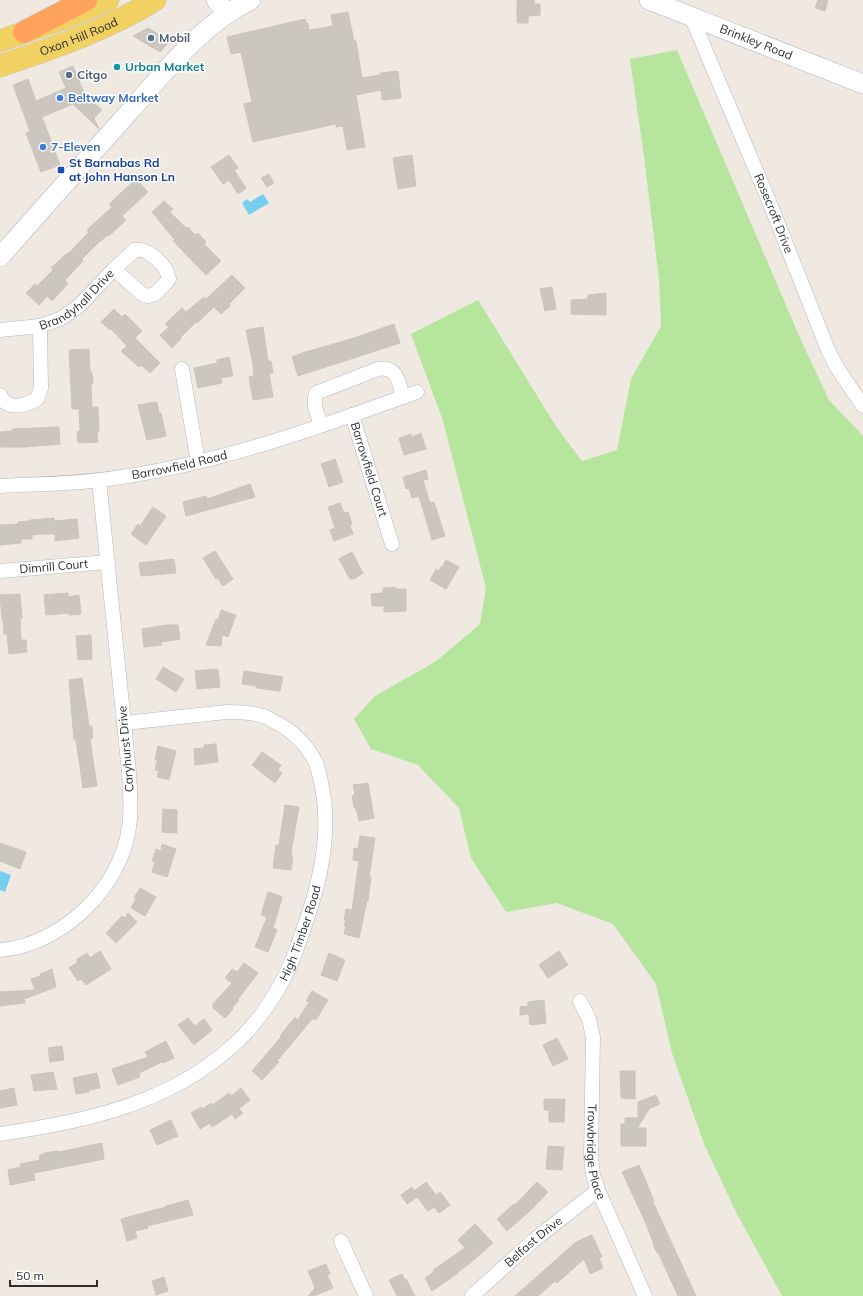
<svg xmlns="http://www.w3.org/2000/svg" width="863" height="1296" viewBox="0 0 863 1296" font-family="Mulish,sans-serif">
  <rect width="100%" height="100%" fill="#efe9e1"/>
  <polygon fill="#b6e59e" points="677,50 800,338 829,400 863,436 863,1296 782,1296 736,1212 704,1144 672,1053 656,984 613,924 557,903 506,912 471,858 459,808 418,765 371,749 354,719 375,696 435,662 480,624 486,588 443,421 411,334 478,300 557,428 582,461 617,450 631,379 661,326 659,280 644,156 630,59"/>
  <g fill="#75cff0">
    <polygon points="263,194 269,203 249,215 242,203 247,199 250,202"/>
    <polygon points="0,871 11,875 5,892 0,890"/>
  </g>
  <g fill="#cbc7bf" stroke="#cbc5ba">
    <polygon points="517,0 534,0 534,4 540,4 540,15 528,16 528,23 517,23"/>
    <polygon points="818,0 828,0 825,11 815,8"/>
    <polygon points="348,12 354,41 356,41 362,78 380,75 380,73 398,71 401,98 382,100 381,90 356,95 365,147 347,150 343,126 336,127 336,124 253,142 244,104 252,102 241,52 231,54 227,37 305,19 306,23 308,23 309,30 333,26 331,15"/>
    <polygon points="148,28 170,41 160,52 133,36"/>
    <polygon points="73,66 89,105 92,101 102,110 94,118 99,129 73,104 42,117 60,165 41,172 26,133 30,131 13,85 28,79 36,101 66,88 59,72"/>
    <polygon points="229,155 238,168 234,170 246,188 238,194 229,180 223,184 211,167"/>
    <polygon points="412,155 416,186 398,189 393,158"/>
    <polygon points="269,174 274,183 267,187 261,178"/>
    <polygon points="136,179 148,192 122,216 126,220 109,236 108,235 98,243 82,259 83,261 65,280 68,284 52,301 47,296 39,305 26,293 35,284 37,286 53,270 51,268 64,256 71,251 89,232 87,230 112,207 109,204"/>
    <polygon points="164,201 173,209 170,212 186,228 188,227 195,235 198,233 206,242 204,244 221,261 206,275 173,241 175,240 152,212"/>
    <polygon points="232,275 245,288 229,304 230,306 221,314 214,307 197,323 196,322 180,338 181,339 172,348 160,335 169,327 165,324 182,308 186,312 204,297 206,299"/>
    <polygon points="552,287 556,309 545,311 540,289"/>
    <polygon points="606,293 606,315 571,314 571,300 588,299 588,295"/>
    <polygon points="114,309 122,317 125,314 142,331 135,338 160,363 150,373 141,365 139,367 121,351 127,346 111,329 110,330 101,322"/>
    <polygon points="394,324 400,343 298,376 292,357 302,353 351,339"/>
    <polygon points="263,327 268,361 271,361 273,373 269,373 273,397 253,400 249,377 254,376 253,364 246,330"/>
    <polygon points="89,349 90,372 92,372 93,384 91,384 92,407 98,407 99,431 97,431 98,442 78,443 77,432 80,431 79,409 72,409 69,350"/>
    <polygon points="229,357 233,376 221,378 222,383 198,388 194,368 217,363 217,360"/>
    <polygon points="157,402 159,413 161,413 166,436 147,440 138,405"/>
    <polygon points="59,427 60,444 25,447 0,447 0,432 12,431 12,429"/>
    <polygon points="421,433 426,449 404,455 399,438 411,434 412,437"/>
    <polygon points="335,459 343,482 329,487 321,464"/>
    <polygon points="426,470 428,479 423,480 430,503 434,502 445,536 432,540 419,496 412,498 409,488 406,489 403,477"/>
    <polygon points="250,484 255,497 186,516 183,502 206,496 207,499"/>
    <polygon points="340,503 344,513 348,512 352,524 350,525 353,534 334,541 330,530 335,528 328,507"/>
    <polygon points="153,507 166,516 146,545 131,534 138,524 140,526"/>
    <polygon points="54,518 54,521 77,519 79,538 55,541 55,534 43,534 32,535 32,539 21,539 21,543 0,545 0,525 18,524 18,522 30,521 30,520"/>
    <polygon points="215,551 233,579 223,586 218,578 216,579 203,558"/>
    <polygon points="352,552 363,573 354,579 350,579 339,559"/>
    <polygon points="174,559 176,573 141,576 139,563"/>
    <polygon points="446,560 459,567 446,589 430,580 436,569 439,571 441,567 442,567"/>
    <polygon points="395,587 395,589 406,589 406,611 384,612 384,606 372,606 371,594 383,593 383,588"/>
    <polygon points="68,593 68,597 79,595 81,614 69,615 69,613 46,615 44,595"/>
    <polygon points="20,594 22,618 20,618 21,640 26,640 27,652 9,654 7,634 4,634 3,619 2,619 0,595"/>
    <polygon points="221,610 236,615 228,637 222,635 221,646 206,645 216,619 218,620"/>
    <polygon points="166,625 178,625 180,639 161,642 162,645 144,647 142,629"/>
    <polygon points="91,635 92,659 78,660 76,636"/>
    <polygon points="163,667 184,679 176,692 156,679"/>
    <polygon points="218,669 220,687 197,689 195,671"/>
    <polygon points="244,671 283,677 280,691 256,688 256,686 242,684"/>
    <polygon points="82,678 89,726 92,726 93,738 90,739 97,786 83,788 76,740 74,740 69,680"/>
    <polygon points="216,744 218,762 195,765 194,749 204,748 204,745"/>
    <polygon points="158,746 176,751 169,780 157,777 159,771 155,770 157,760 155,759"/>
    <polygon points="262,752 281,765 278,770 282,773 275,783 252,765"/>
    <polygon points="368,783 374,818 359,821 356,808 354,808 352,796 355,795 353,785"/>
    <polygon points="285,805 299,807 292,847 291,857 293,857 291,870 273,868 276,845 279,845"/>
    <polygon points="163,809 177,810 177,833 162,832"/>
    <polygon points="360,836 375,838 369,877 371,877 368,901 367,901 359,938 344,934 346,926 344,925 346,921 344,920 346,909 352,910 359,861 353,860 354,848 358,849"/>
    <polygon points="0,843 26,852 20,869 0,861"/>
    <polygon points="162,844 176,849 167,877 152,872 155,862 152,861 156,849 161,851"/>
    <polygon points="140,888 156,897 145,916 131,908 136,899 134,898"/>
    <polygon points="268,892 281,896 282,898 273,928 277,930 268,952 255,947 267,917 261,915"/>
    <polygon points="128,913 137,922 116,943 106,933 122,916 125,918"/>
    <polygon points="100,951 111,969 86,985 81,979 78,981 69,968 78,962 76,960 87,953 90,958"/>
    <polygon points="559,951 568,965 548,978 539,965"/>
    <polygon points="329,953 345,960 337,981 321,975"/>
    <polygon points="244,963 258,973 238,999 239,1000 232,1008 233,1009 225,1018 213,1008 213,1004 232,983 225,978 232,969 237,972"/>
    <polygon points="52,969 56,987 24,999 25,1003 0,1006 0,992 35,990 31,979 41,976 40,974"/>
    <polygon points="312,991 328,1000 316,1020 313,1018 277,1061 279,1062 262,1080 252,1071 281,1037 280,1036 295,1017 298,1020 309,1002 306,1001"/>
    <polygon points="544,1000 546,1023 530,1025 529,1014 520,1015 520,1007 528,1006 528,1002"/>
    <polygon points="188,1018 195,1026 204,1019 212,1030 194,1045 178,1025"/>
    <polygon points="557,1038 568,1059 553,1066 543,1045"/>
    <polygon points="166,1041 174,1058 163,1063 162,1062 139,1073 140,1077 118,1085 112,1069 148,1057 145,1052"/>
    <polygon points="62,1046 64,1060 50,1062 48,1048"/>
    <polygon points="620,1071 635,1071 635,1099 621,1098"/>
    <polygon points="53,1072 57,1089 34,1091 31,1075"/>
    <polygon points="97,1073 100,1088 89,1090 89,1092 76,1094 73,1078"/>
    <polygon points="14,1088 17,1105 0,1108 0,1091"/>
    <polygon points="241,1088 250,1100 239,1109 243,1113 235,1119 232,1114 212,1127 210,1123 200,1129 191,1113 201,1107 202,1109 212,1103 213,1105 229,1093 231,1096"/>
    <polygon points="656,1095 660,1104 650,1108 637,1128 646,1128 646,1146 621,1146 621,1124 625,1124 625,1118 638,1118 638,1102"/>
    <polygon points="544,1099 565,1099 564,1122 549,1122 549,1110 544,1110"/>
    <polygon points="171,1120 178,1136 157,1145 150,1130"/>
    <polygon points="102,1143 104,1159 34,1173 35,1180 10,1185 8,1170 21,1167 20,1164 40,1160 39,1156 45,1153 58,1151 59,1152"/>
    <polygon points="548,1146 564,1147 562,1170 546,1169"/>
    <polygon points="639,1165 654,1201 653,1202 696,1296 678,1296 658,1252 657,1253 653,1244 654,1244 644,1219 622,1172"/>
    <polygon points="426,1182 436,1195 440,1192 450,1205 439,1213 434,1207 428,1211 417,1197 407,1204 401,1195 412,1187 414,1191"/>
    <polygon points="537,1182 548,1192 531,1210 507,1231 497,1219 514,1204 515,1205"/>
    <polygon points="188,1200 193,1215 147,1226 148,1228 135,1231 137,1238 127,1241 121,1219 166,1207 166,1206"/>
    <polygon points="475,1224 493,1243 469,1264 458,1272 458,1273 432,1291 425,1278 434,1272 433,1270 465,1248 458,1240"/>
    <polygon points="592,1235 602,1257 599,1258 603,1268 590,1274 584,1259 557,1283 555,1281 538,1296 515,1296 576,1242"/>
    <polygon points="326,1264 330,1274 327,1275 333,1288 314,1296 308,1296 315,1288 308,1271"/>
    <polygon points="402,1274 405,1280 406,1279 415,1296 397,1296 389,1280"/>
    <polygon points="164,1277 168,1291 156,1295 152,1281"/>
  </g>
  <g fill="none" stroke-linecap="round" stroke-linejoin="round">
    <g stroke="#b4b7c1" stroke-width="15">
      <g id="street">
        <path id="s1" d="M691 16 771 206 828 350 836 366 863 406"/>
        <path id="s2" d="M0 330 40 326 60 319 79 306 114 269 135 250C146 248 160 260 166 270 167 272 168 276 169 279L165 284 155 294 148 296 142 294 114 269"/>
        <polyline points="182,369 198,462"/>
        <path d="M0 395C6 411 26 406 37 399L41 388 40 326"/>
        <path id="s3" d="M352 415 392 544"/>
        <path d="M321 425C318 415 312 404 316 393L378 369C397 365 399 383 403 397"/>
        <path id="s4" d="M0 486C40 484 81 484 121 477 223 462 320 427 417 392"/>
        <path id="s5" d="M0 571 108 562"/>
        <path d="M0 950C62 945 121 888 129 827 132 809 130 791 129 772L99 480"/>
        <path id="s6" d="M580 1001 589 1019 593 1037 591 1157 593 1175 598 1190 645 1296"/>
        <path id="s7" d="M0 1134C82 1122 166 1105 230 1048 252 1030 272 1002 285 976 291 964 296 951 300 939 318 890 332 839 322 787 320 779 319 769 315 761 306 744 291 730 275 722 271 720 267 717 263 716 251 712 238 712 226 712L125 723"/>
        <polyline points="341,1241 366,1296"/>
        <path id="s8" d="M472 1296 534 1240 598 1190"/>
      </g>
    </g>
    <g stroke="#b4b7c1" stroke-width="20">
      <g id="secondary">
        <polyline points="216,0 227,13"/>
        <path id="s9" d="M649 0 863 84"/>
        <path d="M0 257C43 208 87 159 131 110 166 70 202 24 251 0"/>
      </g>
    </g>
    <g stroke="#c9c9c9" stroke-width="23">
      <g id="primary">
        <polyline points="0,41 68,17 108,0"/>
        <path id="s10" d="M0 66C53 48 107 30 155 0"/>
      </g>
    </g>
    <g stroke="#c9c9c9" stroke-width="23">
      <polyline id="highway" points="24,32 86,0"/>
    </g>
    <use href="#street" stroke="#fff" stroke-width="14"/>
    <use href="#secondary" stroke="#fff" stroke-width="19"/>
    <use href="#primary" stroke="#f2d163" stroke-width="22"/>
    <use href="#highway" stroke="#ffa35c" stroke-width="22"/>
  </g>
  <g fill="#5c6f8a" stroke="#fff" stroke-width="1.5">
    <circle cx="151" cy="38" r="4"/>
    <circle cx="69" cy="75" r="4"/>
  </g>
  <circle fill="#0f9aa8" stroke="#fff" stroke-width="1.5" cx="117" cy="67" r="4"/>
  <g fill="#3f7fe0" stroke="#fff" stroke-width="1.5">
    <circle cx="60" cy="98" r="4"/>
    <circle cx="43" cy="147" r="4"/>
  </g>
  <rect fill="#1a4fb4" stroke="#fff" stroke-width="1.5" x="57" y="166" width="8" height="8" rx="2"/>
  <g text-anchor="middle" stroke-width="3" stroke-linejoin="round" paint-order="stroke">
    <g font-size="12" fill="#2e2e2e" stroke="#fff">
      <text dy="4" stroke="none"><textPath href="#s10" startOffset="84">Oxon Hill Road</textPath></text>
      <text dy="4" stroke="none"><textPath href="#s9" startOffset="115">Brinkley Road</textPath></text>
      <text dy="4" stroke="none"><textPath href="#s1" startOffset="214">Rosecroft Drive</textPath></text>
      <text dy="4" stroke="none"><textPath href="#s2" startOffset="86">Brandyhall Drive</textPath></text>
      <text dy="4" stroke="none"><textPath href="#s4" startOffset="181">Barrowfield Road</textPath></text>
      <text dy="4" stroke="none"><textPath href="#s3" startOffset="57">Barrowfield Court</textPath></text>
      <text dy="4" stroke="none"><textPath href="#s5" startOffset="54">Dimrill Court</textPath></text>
      <text transform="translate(126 749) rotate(-95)" y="4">Caryhurst Drive</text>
      <text dy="4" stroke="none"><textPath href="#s7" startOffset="386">High Timber Road</textPath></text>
      <text dy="4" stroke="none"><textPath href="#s6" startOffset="154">Trowbridge Place</textPath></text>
      <text dy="4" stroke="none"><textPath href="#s8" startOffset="82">Belfast Drive</textPath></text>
    </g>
    <g font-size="12" font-weight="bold" fill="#4e5e75" stroke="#fff" text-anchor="start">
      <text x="159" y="42">Mobil</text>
      <text x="77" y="79">Citgo</text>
    </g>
    <g font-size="12" font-weight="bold" fill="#0d838f" stroke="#fff" text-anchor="start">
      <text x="125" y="71">Urban Market</text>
    </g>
    <g font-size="12" font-weight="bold" fill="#366cbe" stroke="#fff" text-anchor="start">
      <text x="68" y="102">Beltway Market</text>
      <text x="51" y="151">7-Eleven</text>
    </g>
    <g font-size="12" font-weight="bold" fill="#164399" stroke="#fff" text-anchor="start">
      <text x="69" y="167">St Barnabas Rd<tspan x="69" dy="14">at John Hanson Ln</tspan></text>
    </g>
  </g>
  <path d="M10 1280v6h87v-6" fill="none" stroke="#2e2e2e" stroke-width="2"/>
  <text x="16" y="1280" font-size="12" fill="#2e2e2e" stroke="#ffffff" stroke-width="3" paint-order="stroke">50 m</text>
</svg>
